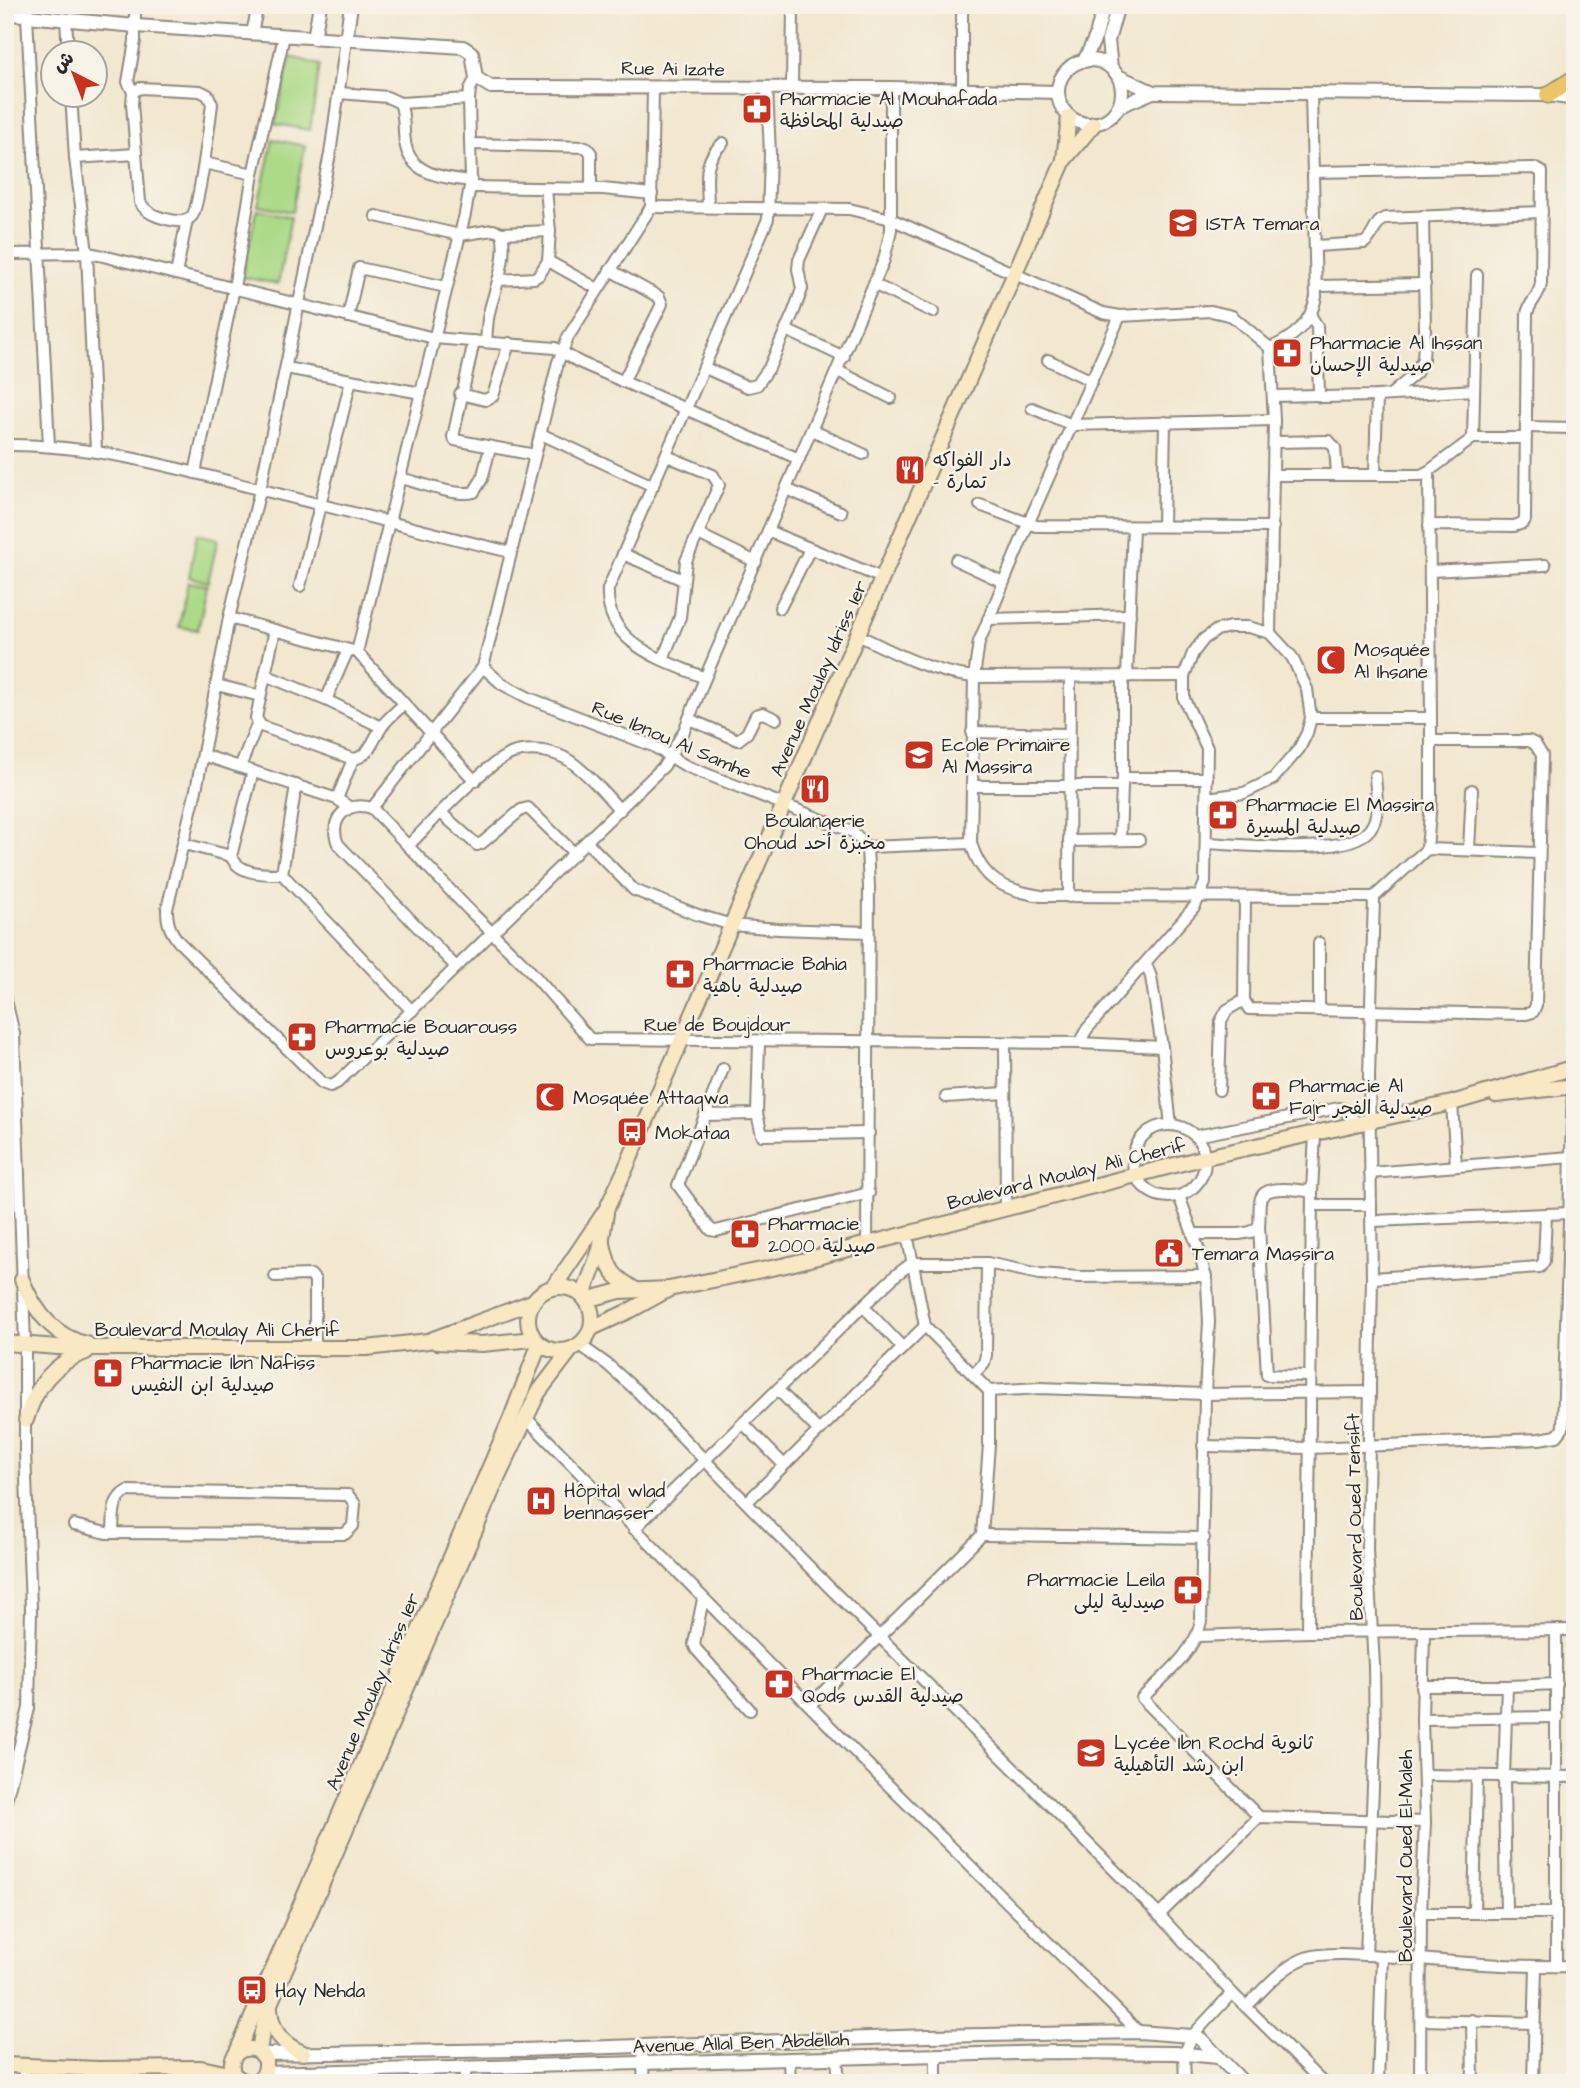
<svg xmlns="http://www.w3.org/2000/svg" width="1580" height="2088" viewBox="0 0 1580 2088" font-family="'Architects Daughter','Playpen Sans Arabic',sans-serif">
  <rect width="100%" height="100%" fill="#f7f3e8"/>
  <filter id="ink" filterUnits="userSpaceOnUse"><feTurbulence type="fractalNoise" baseFrequency=".0143" numOctaves="2"/><feDisplacementMap in="SourceGraphic" scale="14" xChannelSelector="R" yChannelSelector="G"/><feConvolveMatrix kernelMatrix="1 2 1 2 8 2 1 2 1" color-interpolation-filters="sRGB"/></filter>
  <filter id="wash" filterUnits="userSpaceOnUse"><feTurbulence type="fractalNoise" baseFrequency=".00686" numOctaves="4" result="noise"/><feDisplacementMap in="SourceGraphic" scale="28" xChannelSelector="R" yChannelSelector="G"/><feGaussianBlur stdDeviation="1.57" result="paint"/><feColorMatrix in="noise" values="0 0 0 0 0 0 0 0 0 0 0 0 0 0 0 0 0 1.4 0 .05"/><feComposite in="paint" operator="in"/></filter>
  <g filter="url(#wash)">
    <rect width="100%" height="100%" fill="#f2e7cf"/>
    <g fill="#acda87" stroke="#6c8259" stroke-width="2">
      <polygon points="291,57 320,65 310,130 275,124"/>
      <polygon points="273,139 305,146 292,212 258,205"/>
      <polygon points="257,209 291,217 278,284 242,277"/>
      <polygon points="197,534 218,539 208,582 189,577"/>
      <polygon points="188,582 207,585 198,630 179,627"/>
    </g>
  </g>
  <g filter="url(#ink)">
    <g fill="none" stroke-linecap="round" stroke-linejoin="round">
      <g stroke="#8e897d" stroke-width="14">
        <g id="minor">
          <polyline points="5,15 27,16 49,445"/>
          <polyline points="66,19 68,52"/>
          <polyline points="252,33 258,5"/>
          <path d="M346 40 330 154 260 490 229 618 196 790 167 909C167 923 170 931 179 942L322 1083 330 1086 337 1083 664 766 684 731 705 678 884 260 891 230V88"/>
          <polyline points="792,88 793,5"/>
          <polyline points="962,89 962,5"/>
          <path d="M133 92 140 88 200 91 208 95 212 104C210 121 199 208 192 216 185 224 175 221 166 219 155 216 146 213 140 202L132 104 133 92 128 82 135 41V5"/>
          <path d="M340 93 387 97 400 103C406 118 402 132 406 147 413 176 447 178 471 181"/>
          <polyline points="71,94 75,158 87,253 96,451"/>
          <polyline points="400,103 469,99"/>
          <polyline points="471,144 586,147 591,153 591,189"/>
          <polyline points="75,158 136,154"/>
          <polyline points="204,163 253,174"/>
          <path d="M1313 172 1534 168 1542 172 1541 283C1540 296 1529 302 1527 314L1525 520 1523 523 1514 526 1429 525"/>
          <polyline points="471,187 603,189 652,194"/>
          <polyline points="546,189 550,231 548,261"/>
          <path d="M651 207 849 209 891 219 1103 313 1120 316 1211 311 1232 316 1270 348C1294 338 1311 323 1316 297L1311 94"/>
          <path d="M708 207C708 182 701 161 723 143"/>
          <path d="M376 216 460 235 493 230 502 233C508 257 496 286 490 309 487 319 487 331 486 342"/>
          <polyline points="502,233 550,231"/>
          <path d="M1316 246 1364 243C1375 236 1374 222 1385 218L1542 212"/>
          <polyline points="5,254 87,253 99,255 434,338 555,348 579,362 799,459"/>
          <polyline points="610,270 659,297 662,304 623,382"/>
          <polyline points="176,274 187,220"/>
          <polyline points="1477,275 1473,438 1526,438"/>
          <polyline points="498,280 534,278 539,275 548,261 598,289"/>
          <polyline points="875,285 933,312"/>
          <polyline points="1317,286 1425,284"/>
          <path d="M1120 316 1028 524 979 642 974 677 971 843C982 881 1005 890 1041 896L1374 897 1427 849 1538 853"/>
          <polyline points="1311,316 1317,326 1319,393 1321,397 1377,396 1474,390"/>
          <polyline points="348,317 359,268 446,287"/>
          <polyline points="786,330 844,357"/>
          <polyline points="474,341 453,437 455,440 535,455"/>
          <polyline points="1270,348 1274,420 1270,633"/>
          <polyline points="1048,360 1092,381"/>
          <polyline points="286,368 421,393"/>
          <polyline points="705,368 748,387 757,385 769,368 794,311 802,289 798,269 799,260 822,209"/>
          <polyline points="838,371 891,398"/>
          <polyline points="460,394 485,400 493,396 509,343"/>
          <polyline points="1390,395 1416,373 1423,359 1425,329 1423,216"/>
          <polyline points="1273,396 1319,395"/>
          <polyline points="1032,408 1072,425 1274,420"/>
          <polyline points="1526,427 1575,428"/>
          <polyline points="812,430 863,454"/>
          <polyline points="541,434 653,486"/>
          <polyline points="1274,442 1329,441 1335,448 1337,473"/>
          <path d="M5 445C93 444 177 468 262 490 344 511 427 532 510 552"/>
          <polyline points="195,473 234,288 253,174 284,36"/>
          <polyline points="1375,474 1377,396"/>
          <polyline points="1275,475 1421,475 1429,471 1473,438"/>
          <path d="M401 478C420 483 456 497 474 492L482 479 490 448"/>
          <polyline points="786,489 841,512"/>
          <polyline points="980,505 1036,526 1273,527"/>
          <polyline points="1163,526 1165,422"/>
          <polyline points="768,531 882,578"/>
          <polyline points="698,534 756,562"/>
          <polyline points="623,554 683,580"/>
          <polyline points="956,560 1003,582"/>
          <polyline points="1431,571 1545,565"/>
          <polyline points="300,586 351,380"/>
          <polyline points="780,608 810,549"/>
          <polyline points="229,618 357,652 475,781"/>
          <polyline points="988,619 1130,615"/>
          <path d="M858 635C894 653 933 673 974 677L1184 676"/>
          <polyline points="357,652 465,214 471,181 469,99 470,89 476,78"/>
          <polyline points="663,659 680,617 686,561 719,485 713,475 667,456"/>
          <polyline points="483,667 502,684 529,698 653,746 686,766 853,832 867,847 869,887 867,1243"/>
          <polyline points="265,675 275,630"/>
          <polyline points="1123,677 1123,778"/>
          <polyline points="1127,677 1133,527"/>
          <path d="M705 678C664 660 605 645 608 589L768 219 770 154 767 88"/>
          <polyline points="217,685 260,696"/>
          <polyline points="326,700 348,650"/>
          <polyline points="1311,718 1431,718"/>
          <polyline points="689,719 738,740 747,733 756,715 763,713 776,719"/>
          <path d="M381 727 326 700 265 675 256 718 261 726 353 759C370 757 374 737 383 725 389 717 397 711 404 704"/>
          <polyline points="972,732 1068,734"/>
          <polyline points="203,755 337,799 349,807"/>
          <polyline points="240,767 258,722"/>
          <path d="M253 771 231 856C239 875 264 874 282 874"/>
          <polyline points="296,785 282,874 412,1011"/>
          <polyline points="972,786 1122,786 1123,778 1207,778"/>
          <polyline points="337,799 353,759"/>
          <polyline points="372,808 468,909 526,966 590,1039 1079,1043 1162,1047"/>
          <polyline points="372,808 483,667 558,362 568,337 651,207 653,87"/>
          <path d="M372 808C347 800 328 819 338 844L456 967"/>
          <polyline points="441,813 477,845 482,843 521,810 528,808 575,854"/>
          <polyline points="1120,840 1122,786"/>
          <polyline points="1069,841 1139,840"/>
          <polyline points="587,842 634,890 698,915 732,925 778,929 868,932"/>
          <path d="M1206 843C1242 844 1349 858 1370 829 1381 815 1376 793 1375 776"/>
          <polyline points="184,844 231,856"/>
          <path d="M408 846C431 823 486 762 513 753 531 747 555 751 570 761 589 774 605 794 620 810"/>
          <polyline points="867,847 971,843"/>
          <polyline points="1427,849 1431,802 1431,718 1429,471"/>
          <polyline points="1469,849 1472,790"/>
          <polyline points="1069,897 1070,677"/>
          <polyline points="1245,897 1244,1000 1249,1009 1526,1014 1533,1012 1536,1005 1542,755 1535,744 1529,741 1431,741"/>
          <polyline points="1319,943 1319,1010"/>
          <polyline points="1146,964 1151,977 1162,1047 1171,1125"/>
          <polyline points="5,996 14,1034 25,1345 25,1451 31,1608 29,1708 5,1805"/>
          <polyline points="759,1042 757,1114 762,1135 869,1133"/>
          <polyline points="1079,1043 1087,1029 1195,906 1205,883 1207,748 1184,699 1184,676 1193,653 1204,639 1217,630 1230,627 1248,627 1270,633 1292,657 1307,689 1311,718 1307,733 1299,749 1273,779 1244,793 1207,798"/>
          <polyline points="1005,1044 1006,1208"/>
          <polyline points="723,1069 678,1185 711,1230 716,1231 869,1193"/>
          <polyline points="1219,1090 1221,1021 1227,1010 1244,1000"/>
          <polyline points="946,1097 1005,1093"/>
          <polyline points="1452,1103 1456,1166"/>
          <polyline points="705,1115 757,1114"/>
          <circle cx="1169" cy="1161" r="36"/>
          <polyline points="1196,1136 1339,1108 1343,1109 1357,1123"/>
          <polyline points="1370,1173 1571,1157"/>
          <polyline points="1312,1191 1315,1135"/>
          <path d="M1179 1196 1200 1253 1207 1284 1209 1322 1205 1394 1201 1621C1195 1653 1164 1676 1142 1698L1259 1817 1425 1822"/>
          <polyline points="1312,1205 1371,1205"/>
          <polyline points="1372,1221 1570,1213"/>
          <polyline points="1259,1226 1267,1375 1309,1376"/>
          <path d="M1193 1234H1239L1251 1232 1259 1226C1260 1218 1259 1210 1260 1202 1262 1182 1298 1191 1312 1191L1308 1632"/>
          <polyline points="275,1276 311,1275 315,1280 315,1349"/>
          <polyline points="1372,1278 1540,1267 1544,1261 1546,1214"/>
          <polyline points="863,1306 903,1348"/>
          <polyline points="580,1345 608,1365 636,1390 829,1587 1021,1776 1159,1915 1232,1993 1323,2083"/>
          <polyline points="974,1374 984,1363 986,1355 987,1263"/>
          <polyline points="778,1390 819,1431"/>
          <polyline points="989,1391 1040,1388 1205,1394 1370,1392"/>
          <polyline points="526,1418 881,1778 1139,2032"/>
          <polyline points="743,1423 784,1465"/>
          <polyline points="1203,1446 1309,1448 1539,1439 1557,1436 1563,1428 1573,1086"/>
          <polyline points="747,1502 925,1326"/>
          <path d="M74 1525 106 1533 345 1534 353 1526 355 1504 348 1495 127 1491C111 1500 114 1517 113 1533"/>
          <polyline points="634,1529 861,1308 896,1275 912,1263 987,1263 1040,1274 1079,1277 1206,1276"/>
          <polyline points="982,1535 1204,1538"/>
          <polyline points="703,1599 694,1644 696,1649 750,1710"/>
          <polyline points="1199,1636 1308,1632 1575,1630"/>
          <polyline points="1422,1686 1507,1686 1504,1777 1506,1912"/>
          <polyline points="1507,1686 1557,1684"/>
          <polyline points="810,1705 982,1535 989,1445 989,1391 925,1326 907,1234"/>
          <polyline points="1422,1719 1557,1717"/>
          <polyline points="1424,1775 1575,1777"/>
          <polyline points="1474,1912 1477,1777"/>
          <polyline points="1421,1913 1556,1913"/>
          <polyline points="1159,1915 1259,1817"/>
          <polyline points="1366,1955 1375,1739 1374,1665 1367,1550 1372,1278 1369,1077 1374,897"/>
          <polyline points="1556,1966 1556,1631"/>
          <path d="M1246 2007C1262 1991 1281 1968 1303 1959 1327 1949 1392 1957 1420 1959 1471 1964 1523 1967 1575 1966"/>
          <polyline points="1422,2020 1533,2023"/>
          <polyline points="1472,2020 1473,2083"/>
          <polyline points="642,2047 644,2083"/>
          <polyline points="936,2056 936,2083"/>
          <polyline points="837,2058 839,2083"/>
          <polyline points="789,2060 790,2083"/>
          <polyline points="465,2068 465,2083"/>
          <polyline points="24,2083 24,2066"/>
          <polyline points="1185,2083 1184,2055 1192,2036 1232,1993"/>
          <polyline points="1378,2083 1382,1956"/>
          <polyline points="1420,2083 1421,1913 1425,1822 1422,1719 1424,1631"/>
          <polyline points="1533,2083 1536,1966"/>
        </g>
      </g>
      <g stroke="#8e897d" stroke-width="16">
        <g id="tertiary">
          <polyline points="26,5 27,16 136,26 463,47 472,53 476,78 491,87 891,88 1058,92"/>
          <polyline points="314,38 320,5"/>
          <polyline points="346,40 351,5"/>
          <circle cx="1090" cy="92" r="32"/>
          <polyline points="1084,61 1096,36 1104,5"/>
          <polyline points="1111,68 1108,41 1118,5"/>
          <polyline points="1118,76 1153,92 1548,95 1575,99"/>
          <polyline points="1118,107 1153,92"/>
          <polyline points="263,2054 522,2050 928,2036 1139,2032 1192,2036 1201,2039 1244,2083"/>
          <polyline points="265,2073 1054,2052 1175,2053 1218,2057"/>
        </g>
      </g>
      <g stroke="#8e897d" stroke-width="18">
        <g id="secondary">
          <polyline points="1064,159 1069,117"/>
          <polyline points="1496,1095 1575,1086"/>
          <path d="M603 1244C609 1271 612 1276 636 1290"/>
          <path d="M22 1280C34 1310 53 1337 87 1344"/>
          <circle cx="560" cy="1319" r="32"/>
          <polyline points="554,1287 606,1210 625,1170 1064,160 1094,124"/>
          <polyline points="583,1296 600,1250 606,1213"/>
          <polyline points="586,1300 620,1291 669,1289 786,1265 1206,1157 1452,1103 1575,1067"/>
          <polyline points="592,1328 631,1310 669,1289"/>
          <polyline points="436,1342 482,1344 534,1339"/>
          <polyline points="5,1343 71,1348 367,1348 428,1341 532,1302"/>
          <path d="M26 1420C35 1387 53 1363 86 1352"/>
          <path d="M270 2009C272 2032 282 2044 303 2053"/>
          <polyline points="259,2051 262,2032 270,2004 498,1477 538,1393 570,1351"/>
          <polyline points="237,2052 511,1418 539,1345"/>
          <polyline points="5,2065 98,2069 201,2068 234,2075 246,2083"/>
          <path d="M234 2075C226 2057 241 2043 259 2051L266 2060C267 2073 262 2082 249 2083"/>
        </g>
      </g>
      <g stroke="#8e897d" stroke-width="19">
        <polyline id="primary" points="1548,95 1575,78"/>
      </g>
      <use href="#minor" stroke="#fff" stroke-width="10"/>
      <use href="#tertiary" stroke="#fff" stroke-width="12"/>
      <use href="#secondary" stroke="#f8e8c3" stroke-width="14"/>
      <use href="#primary" stroke="#edc569" stroke-width="16"/>
    </g>
  </g>
  <defs>
    <g id="pharmacy-square" transform="scale(1.575)"><rect x="-9" y="-9" width="18" height="18" rx="4" fill="#c8321e" stroke="#f7f3e8"/><path d="M-2-6h4v4h4v4h-4v4h-4v-4h-4v-4h4Z" fill="#fff"/></g>
    <g id="university-square" transform="scale(1.575)"><rect x="-9" y="-9" width="18" height="18" rx="4" fill="#c8321e" stroke="#f7f3e8"/><path d="M0-5L7-2L0 1L-7-2ZM-4 1L0 2.5L4 1V4Q0 6-4 4Z" fill="#fff"/></g>
    <g id="restaurant-square" transform="scale(1.575)"><rect x="-9" y="-9" width="18" height="18" rx="4" fill="#c8321e" stroke="#f7f3e8"/><path d="M-5-6h1v4h1v-4h1v4h1v-4h1v5L-1.5 .5V6h-2V.5L-5-1ZM5-6V6H3V1.5H1.5Q1.5-4 5-6Z" fill="#fff"/></g>
    <g id="mosque-square" transform="scale(1.575)"><rect x="-9" y="-9" width="18" height="18" rx="4" fill="#c8321e" stroke="#f7f3e8"/><path d="M3.5-4.9A6 6 0 1 0 3.5 4.9A5 5 0 1 1 3.5-4.9Z" fill="#fff"/></g>
    <g id="school-square" transform="scale(1.575)"><rect x="-9" y="-9" width="18" height="18" rx="4" fill="#c8321e" stroke="#f7f3e8"/><path d="M0-5L7-2L0 1L-7-2ZM-4 1L0 2.5L4 1V4Q0 6-4 4Z" fill="#fff"/></g>
    <g id="bus-square" transform="scale(1.575)"><rect x="-9" y="-9" width="18" height="18" rx="4" fill="#c8321e" stroke="#f7f3e8"/><path d="M-5-6H5V4H4V6H2V4H-2V6H-4V4H-5ZM-3.5-4V0h7V-4ZM-3.5 1.2v1.5H-2V1.2ZM2 1.2v1.5H3.5V1.2Z" fill="#fff"/></g>
    <g id="civic-square" transform="scale(1.575)"><rect x="-9" y="-9" width="18" height="18" rx="4" fill="#c8321e" stroke="#f7f3e8"/><path d="M-.6-6.5H3V-4.5H.6V-3L4-1V1h2V6H-6V1h2V-1L-.6-3ZM-1.2 2.5V6h2.4V2.5Z" fill="#fff"/></g>
    <g id="hospital-square" transform="scale(1.575)"><rect x="-9" y="-9" width="18" height="18" rx="4" fill="#c8321e" stroke="#f7f3e8"/><path d="M-5-5h3v3.5h4V-5h3V5h-3V1.5h-4V5h-3Z" fill="#fff"/></g>
  </defs>
  <g fill-rule="evenodd">
    <use href="#pharmacy-square" x="757" y="109"/>
    <use href="#university-square" x="1183" y="223"/>
    <use href="#pharmacy-square" x="1287" y="353"/>
    <use href="#restaurant-square" x="910" y="470"/>
    <use href="#mosque-square" x="1331" y="660"/>
    <use href="#school-square" x="919" y="755"/>
    <use href="#restaurant-square" x="815" y="789"/>
    <use href="#pharmacy-square" x="1223" y="815"/>
    <use href="#pharmacy-square" x="680" y="974"/>
    <use href="#pharmacy-square" x="302" y="1037"/>
    <use href="#pharmacy-square" x="1266" y="1096"/>
    <use href="#mosque-square" x="550" y="1097"/>
    <use href="#bus-square" x="632" y="1132"/>
    <use href="#pharmacy-square" x="745" y="1234"/>
    <use href="#civic-square" x="1169" y="1253"/>
    <use href="#pharmacy-square" x="108" y="1373"/>
    <use href="#hospital-square" x="541" y="1501"/>
    <use href="#pharmacy-square" x="1188" y="1590"/>
    <use href="#pharmacy-square" x="779" y="1684"/>
    <use href="#school-square" x="1091" y="1753"/>
    <use href="#bus-square" x="252" y="1990"/>
  </g>
  <g text-anchor="middle" stroke-width="5" stroke-linejoin="round" paint-order="stroke">
    <g font-size="19" fill="#2b2b2b" stroke="#f7f3e8">
      <text transform="translate(673 68) rotate(1)" y="7">Rue Ai Izate</text>
      <text transform="translate(818 678) rotate(-66)" y="7">Avenue Moulay Idriss Ier</text>
      <text transform="translate(672 739) rotate(23)" y="7">Rue Ibnou Al Samhe</text>
      <text x="717" y="1031">Rue de Boujdour</text>
      <text transform="translate(1066 1173) rotate(-14)" y="7">Boulevard Moulay Ali Cherif</text>
      <text x="217" y="1336">Boulevard Moulay Ali Cherif</text>
      <text transform="translate(1354 1517) rotate(-91)" y="7">Boulevard Oued Tensift</text>
      <text transform="translate(372 1691) rotate(-67)" y="7">Avenue Moulay Idriss Ier</text>
      <text transform="translate(1405 1856) rotate(-90)" y="7">Boulevard Oued El-Maleh</text>
      <text transform="translate(741 2042) rotate(-2)" y="7">Avenue Allal Ben Abdellah</text>
    </g>
    <g font-size="19" fill="#2b2b2b" stroke="#f7f3e8" text-anchor="start">
      <text x="780" y="105">Pharmacie Al Mouhafada<tspan x="780" dy="22">صيدلية المحافظة</tspan></text>
      <text x="1206" y="230">ISTA Temara</text>
      <text x="1310" y="349">Pharmacie Al Ihssan<tspan x="1310" dy="22">صيدلية الإحسان</tspan></text>
      <text x="933" y="466">دار الفواكه<tspan x="933" dy="22">- تمارة</tspan></text>
      <text x="1354" y="656">Mosquée<tspan x="1354" dy="22">Al Ihsane</tspan></text>
      <text x="942" y="751">Ecole Primaire<tspan x="942" dy="22">Al Massira</tspan></text>
      <text x="1246" y="811">Pharmacie El Massira<tspan x="1246" dy="22">صيدلية المسيرة</tspan></text>
      <text x="815" y="827" text-anchor="middle">Boulangerie<tspan x="815" dy="22">Ohoud مخبزة أحد</tspan></text>
      <text x="703" y="970">Pharmacie Bahia<tspan x="703" dy="22">صيدلية باهية</tspan></text>
      <text x="325" y="1033">Pharmacie Bouarouss<tspan x="325" dy="22">صيدلية بوعروس</tspan></text>
      <text x="1289" y="1092">Pharmacie Al<tspan x="1289" dy="22">Fajr صيدلية الفجر</tspan></text>
      <text x="573" y="1104">Mosquée Attaqwa</text>
      <text x="655" y="1139">Mokataa</text>
      <text x="768" y="1230">Pharmacie<tspan x="768" dy="22">2000 صيدلية</tspan></text>
      <text x="1192" y="1260">Temara Massira</text>
      <text x="131" y="1369">Pharmacie Ibn Nafiss<tspan x="131" dy="22">صيدلية ابن النفيس</tspan></text>
      <text x="564" y="1497">Hôpital wlad<tspan x="564" dy="22">bennasser</tspan></text>
      <text x="1165" y="1586" text-anchor="end">Pharmacie Leila<tspan x="1165" dy="22">صيدلية ليلى</tspan></text>
      <text x="802" y="1680">Pharmacie El<tspan x="802" dy="22">Qods صيدلية القدس</tspan></text>
      <text x="1114" y="1749">Lycée Ibn Rochd ثانوية<tspan x="1114" dy="22">ابن رشد التأهيلية</tspan></text>
      <text x="275" y="1997">Hay Nehda</text>
    </g>
  </g>
  <rect width="1580" height="2088" fill="none" stroke="#f7f3e8" stroke-width="28"/>
  <g transform="translate(74 74) rotate(318)"><circle r="33" fill="#f7f3e8" stroke="#a5a39c" stroke-width="2"/>
  <path d="M0-5L12 26L0 18L-12 26Z" fill="#c8321e"/>
  <text y="-10" font-size="19" font-weight="bold" text-anchor="middle" fill="#2b2b2b">ش</text>
  </g>
</svg>
